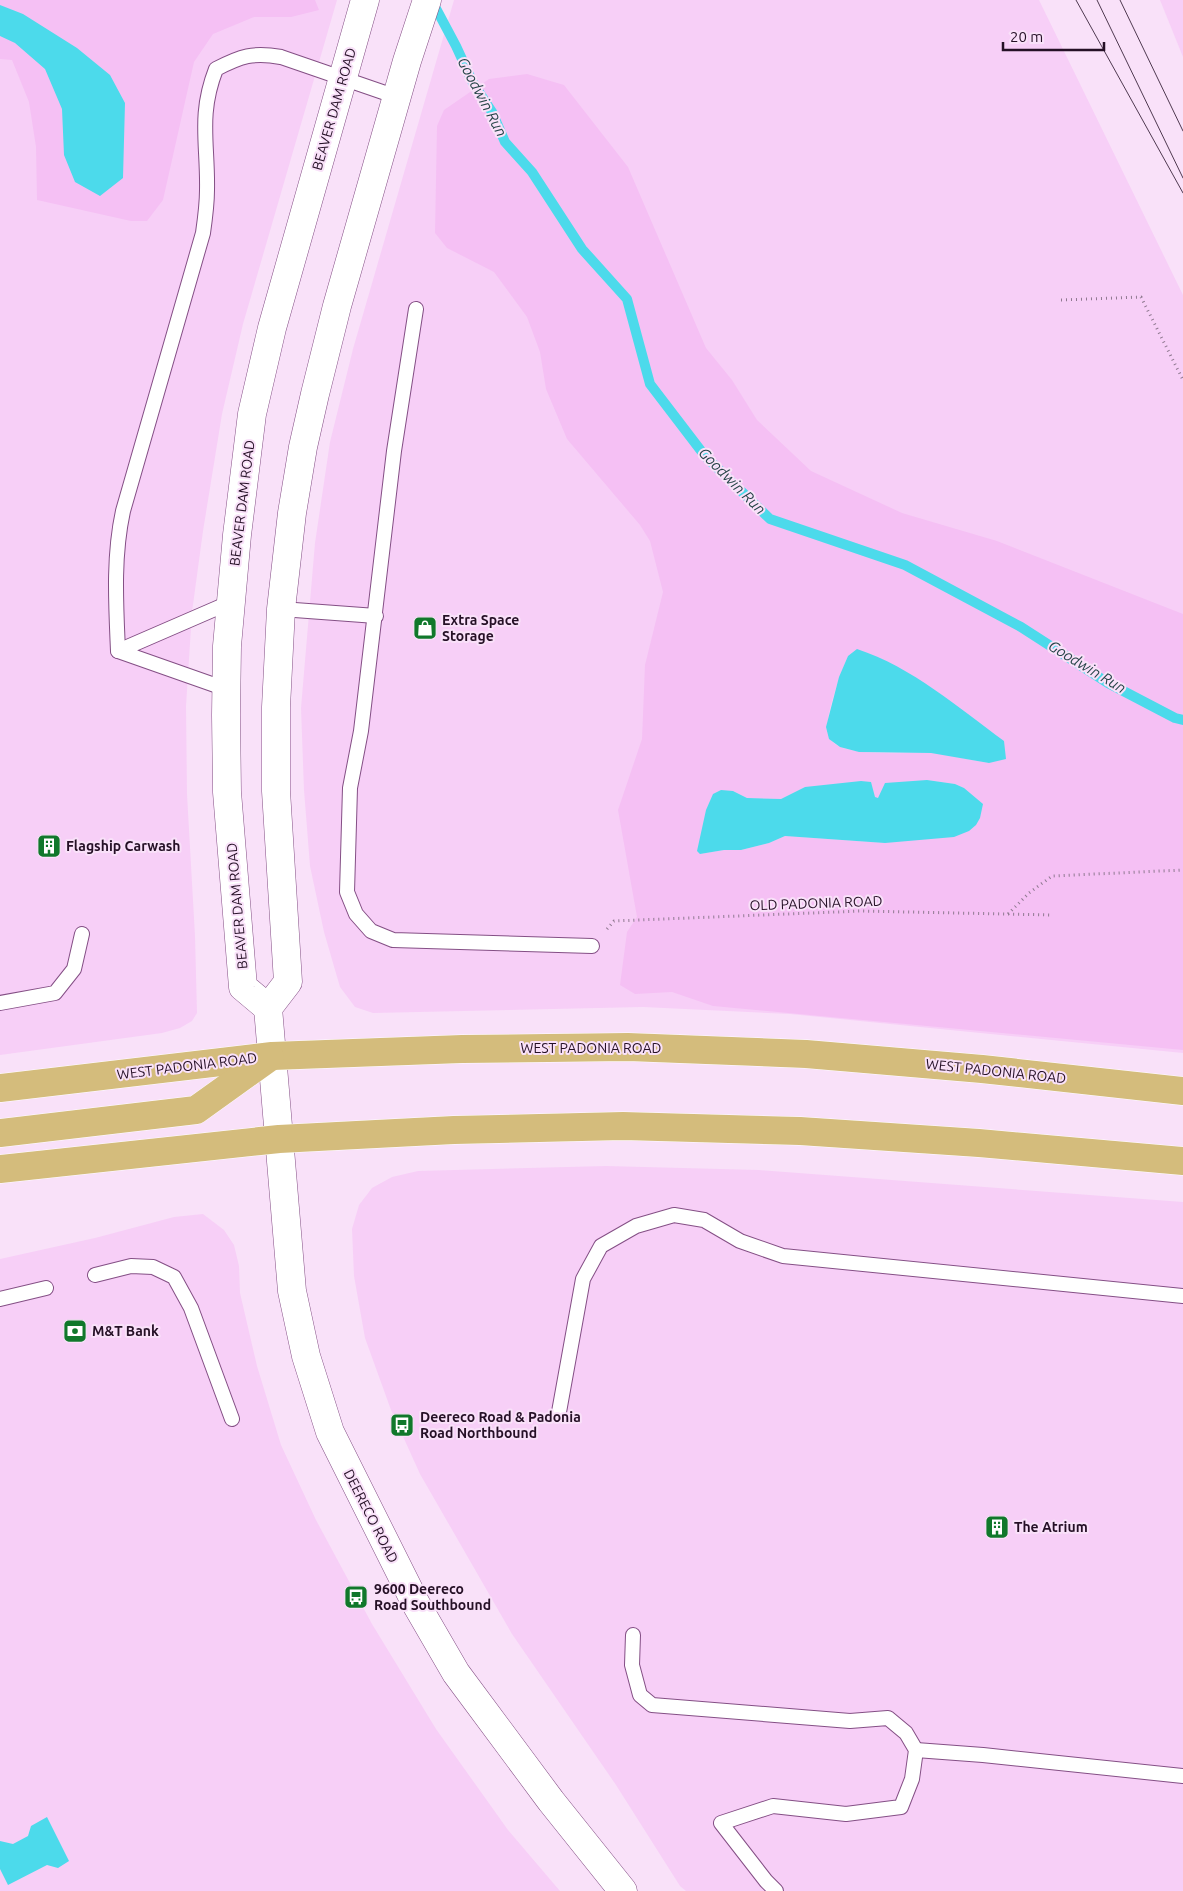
<svg xmlns="http://www.w3.org/2000/svg" width="1183" height="1891" viewBox="0 0 1183 1891" font-family="Ubuntu,sans-serif">
  <rect width="100%" height="100%" fill="#f9e1f9"/>
  <g fill="#f7cff7">
    <polygon points="0,0 337,0 243,324 222,414 203,531 192,612 186,706 187,794 195,936 197,1013 192,1021 180,1028 162,1033 0,1055"/>
    <polygon points="454,0 1039,0 1183,295 1183,1053 790,1014 643,1007 373,1013 355,1007 340,987 324,932 310,866 304,790 301,708 315,543 330,442 353,349"/>
    <polygon points="1160,0 1183,0 1183,57"/>
    <polygon points="606,1166 759,1170 1183,1202 1183,1891 686,1891 680,1886 616,1785 512,1634 420,1474 391,1410 365,1338 354,1276 352,1229 359,1205 372,1188 392,1177 418,1171"/>
    <polygon points="203,1214 224,1230 234,1245 239,1266 240,1293 257,1366 281,1445 316,1520 372,1624 436,1729 508,1830 560,1891 0,1891 0,1259 95,1238 174,1217"/>
  </g>
  <g fill="#f5c0f4" fill-rule="evenodd">
    <polygon points="0,0 315,0 319,10 291,17 254,17 213,34 194,62 163,200 147,221 131,221 37,200 36,147 29,102 12,60 0,59"/>
    <path d="M527 74 564 85 628 167 706 348 732 380 757 420 811 471 902 513 997 541 1183 614V1050L713 1006 672 992 635 994 620 985 627 932 637 917 618 810 642 739 645 665 663 592 650 541 640 525 567 439 546 389 540 352 527 317 494 272 447 248 435 233 437 126 444 110 489 79ZM848 656 989 763C970 760 951 755 932 753 910 751 839 760 829 737 822 721 841 673 848 656ZM927 780 955 784 964 788 885 843 785 836 769 843 741 850H724L700 854 733 791 747 798 781 799 805 787 878 798Z"/>
  </g>
  <g fill="#4cdaeb">
    <polygon points="0,5 23,14 77,48 110,75 125,103 123,178 100,196 75,182 64,155 62,109 45,69 15,43 0,36"/>
    <path d="M857 649C912 667 959 708 1004 741L1006 759 989 763 931 753 859 752 840 747 829 739 826 727 839 677 848 656Z"/>
    <polygon points="927,780 955,784 964,788 983,804 980,818 976,825 969,831 954,837 885,843 785,836 769,843 741,850 724,850 700,854 697,851 706,810 713,794 721,790 733,791 747,798 781,799 805,787 861,781 871,782 875,797 878,798 885,783"/>
    <polygon points="47,1817 69,1861 58,1868 47,1865 8,1885 0,1869 0,1841 13,1844 28,1836 31,1826"/>
  </g>
  <g fill="none" stroke-linecap="round" stroke-linejoin="round">
    <polyline stroke="#4cdaeb" stroke-width="10" points="432,1 456,46 473,83 492,112 505,142 532,172 582,249 627,299 650,384 705,456 770,519 905,565 1021,627 1108,683 1175,718 1183,720"/>
    <g stroke="#844f85" stroke-width="16">
      <g id="service">
        <polyline points="416,309 394,451 361,731 350,788 347,892 356,914 371,931 393,940 592,946"/>
        <polyline points="281,609 376,616"/>
        <path d="M118 651C116 604 113 557 123 511L203 233C205 219 207 204 207 190 208 144 198 115 216 69 241 56 253 52 281 57L397 97"/>
        <polyline points="226,689 118,651 231,602"/>
        <polyline points="0,1003 55,993 74,969 82,934"/>
        <polyline points="95,1275 131,1266 153,1267 174,1277 191,1308 232,1419"/>
        <polyline points="0,1299 46,1288"/>
        <polyline points="559,1412 583,1279 601,1246 636,1226 674,1215 704,1220 740,1241 783,1256 1183,1296"/>
        <polyline points="633,1635 632,1665 640,1695 652,1705 850,1721 888,1718 906,1733 916,1750 912,1779 901,1807 846,1814 773,1806 721,1823 766,1881 776,1891"/>
        <polyline points="916,1750 983,1755 1183,1776"/>
      </g>
    </g>
    <g stroke="#844f85" stroke-width="29">
      <g id="secondary">
        <polyline points="427,0 407,61 337,306 315,394 303,447 292,513 281,609 276,707 276,791 288,982 268,1008 292,1291 306,1356 330,1432 416,1604 456,1673 551,1801 623,1891"/>
        <polyline points="268,1008 243,987 227,792 226,715 227,646 237,535 252,414 272,328 365,0"/>
      </g>
    </g>
    <g stroke="#fff" stroke-width="29">
      <g id="primary">
        <polyline points="0,1088 272,1056 462,1049 628,1047 806,1054 982,1069 1183,1091"/>
        <polyline points="0,1133 196,1110 270,1057"/>
        <polyline points="0,1169 279,1139 454,1130 623,1126 800,1131 979,1143 1183,1161"/>
      </g>
    </g>
    <g stroke="#8f7990" stroke-width="3" stroke-dasharray="1 4" stroke-linecap="butt">
      <polyline points="1061,300 1141,297 1183,380"/>
      <polyline points="1008,914 1029,893 1052,876 1183,870"/>
      <polyline points="607,929 614,921 861,911 1053,915"/>
    </g>
    <use href="#service" stroke="#fff" stroke-width="14"/>
    <use href="#secondary" stroke="#fff" stroke-width="28"/>
    <use href="#primary" stroke="#d4bc7c" stroke-width="28"/>
    <g stroke="#4f3950" stroke-width="1">
      <polyline points="1076,0 1183,193"/>
      <polyline points="1097,0 1183,178"/>
      <polyline points="1120,0 1183,131"/>
    </g>
  </g>
  <defs>
    <g id="shop-square" transform="scale(1.25)"><rect x="-9" y="-9" width="18" height="18" rx="4" fill="#10782b" stroke="#f9e1f9"/><path d="M-5-2.5h2.3a2.7 3.5 0 0 1 5.4 0H5L5.5 6h-11ZM-1.5-2.5h3a1.5 2.3 0 0 0-3 0Z" fill="#fff"/></g>
    <g id="building-square" transform="scale(1.25)"><rect x="-9" y="-9" width="18" height="18" rx="4" fill="#10782b" stroke="#f9e1f9"/><path d="M-4-6H4V6H1V3H-1V6H-4ZM-2.5-4.3h1.7v1.8h-1.7ZM.8-4.3h1.7v1.8H.8ZM-2.5-1h1.7V.8h-1.7ZM.8-1h1.7V.8H.8Z" fill="#fff"/></g>
    <g id="bank-square" transform="scale(1.25)"><rect x="-9" y="-9" width="18" height="18" rx="4" fill="#10782b" stroke="#f9e1f9"/><path d="M-6-4H6V4H-6ZM0-2.3a2.3 2.3 0 1 0 0 4.6a2.3 2.3 0 1 0 0-4.6Z" fill="#fff"/></g>
    <g id="bus-square" transform="scale(1.25)"><rect x="-9" y="-9" width="18" height="18" rx="4" fill="#10782b" stroke="#f9e1f9"/><path d="M-5-6H5V4H4V6H2V4H-2V6H-4V4H-5ZM-3.5-4V0h7V-4ZM-3.5 1.2v1.5H-2V1.2ZM2 1.2v1.5H3.5V1.2Z" fill="#fff"/></g>
  </defs>
  <g fill-rule="evenodd">
    <use href="#shop-square" x="425" y="628"/>
    <use href="#building-square" x="49" y="846"/>
    <use href="#bank-square" x="75" y="1331"/>
    <use href="#bus-square" x="402" y="1425"/>
    <use href="#building-square" x="997" y="1527"/>
    <use href="#bus-square" x="356" y="1597"/>
  </g>
  <g text-anchor="middle" stroke-width="4" stroke-linejoin="round" paint-order="stroke">
    <g font-size="14" fill="#251026" stroke="#f9e1f9">
      <text transform="translate(334 109) rotate(-74)" y="5">BEAVER DAM ROAD</text>
      <text transform="translate(242 503) rotate(-83)" y="5">BEAVER DAM ROAD</text>
      <text transform="translate(816 903) rotate(-2)" y="5">OLD PADONIA ROAD</text>
      <text transform="translate(237 906) rotate(-95)" y="5">BEAVER DAM ROAD</text>
      <text x="591" y="1053">WEST PADONIA ROAD</text>
      <text transform="translate(187 1066) rotate(-7)" y="5">WEST PADONIA ROAD</text>
      <text transform="translate(996 1071) rotate(6)" y="5">WEST PADONIA ROAD</text>
      <text transform="translate(371 1516) rotate(63)" y="5">DEERECO ROAD</text>
    </g>
    <g font-size="14" font-weight="bold" fill="#251026" stroke="#f9e1f9" text-anchor="start">
      <text x="442" y="625">Extra Space<tspan x="442" dy="16">Storage</tspan></text>
      <text x="66" y="851">Flagship Carwash</text>
      <text x="92" y="1336">M&amp;T Bank</text>
      <text x="420" y="1422">Deereco Road &amp; Padonia<tspan x="420" dy="16">Road Northbound</tspan></text>
      <text x="1014" y="1532">The Atrium</text>
      <text x="374" y="1594">9600 Deereco<tspan x="374" dy="16">Road Southbound</tspan></text>
    </g>
    <g font-size="15" font-style="italic" fill="#264448" stroke="#f9e1f9">
      <text transform="translate(482 97) rotate(62)" y="5">Goodwin Run</text>
      <text transform="translate(732 481) rotate(45)" y="5">Goodwin Run</text>
      <text transform="translate(1087 667) rotate(31)" y="5">Goodwin Run</text>
    </g>
  </g>
  <path d="M1003 42v8h101v-8" fill="none" stroke="#251026" stroke-width="2.5"/>
  <text x="1010" y="42" font-size="15" fill="#251026" stroke="#f9e1f9" stroke-width="4" paint-order="stroke">20 m</text>
</svg>
